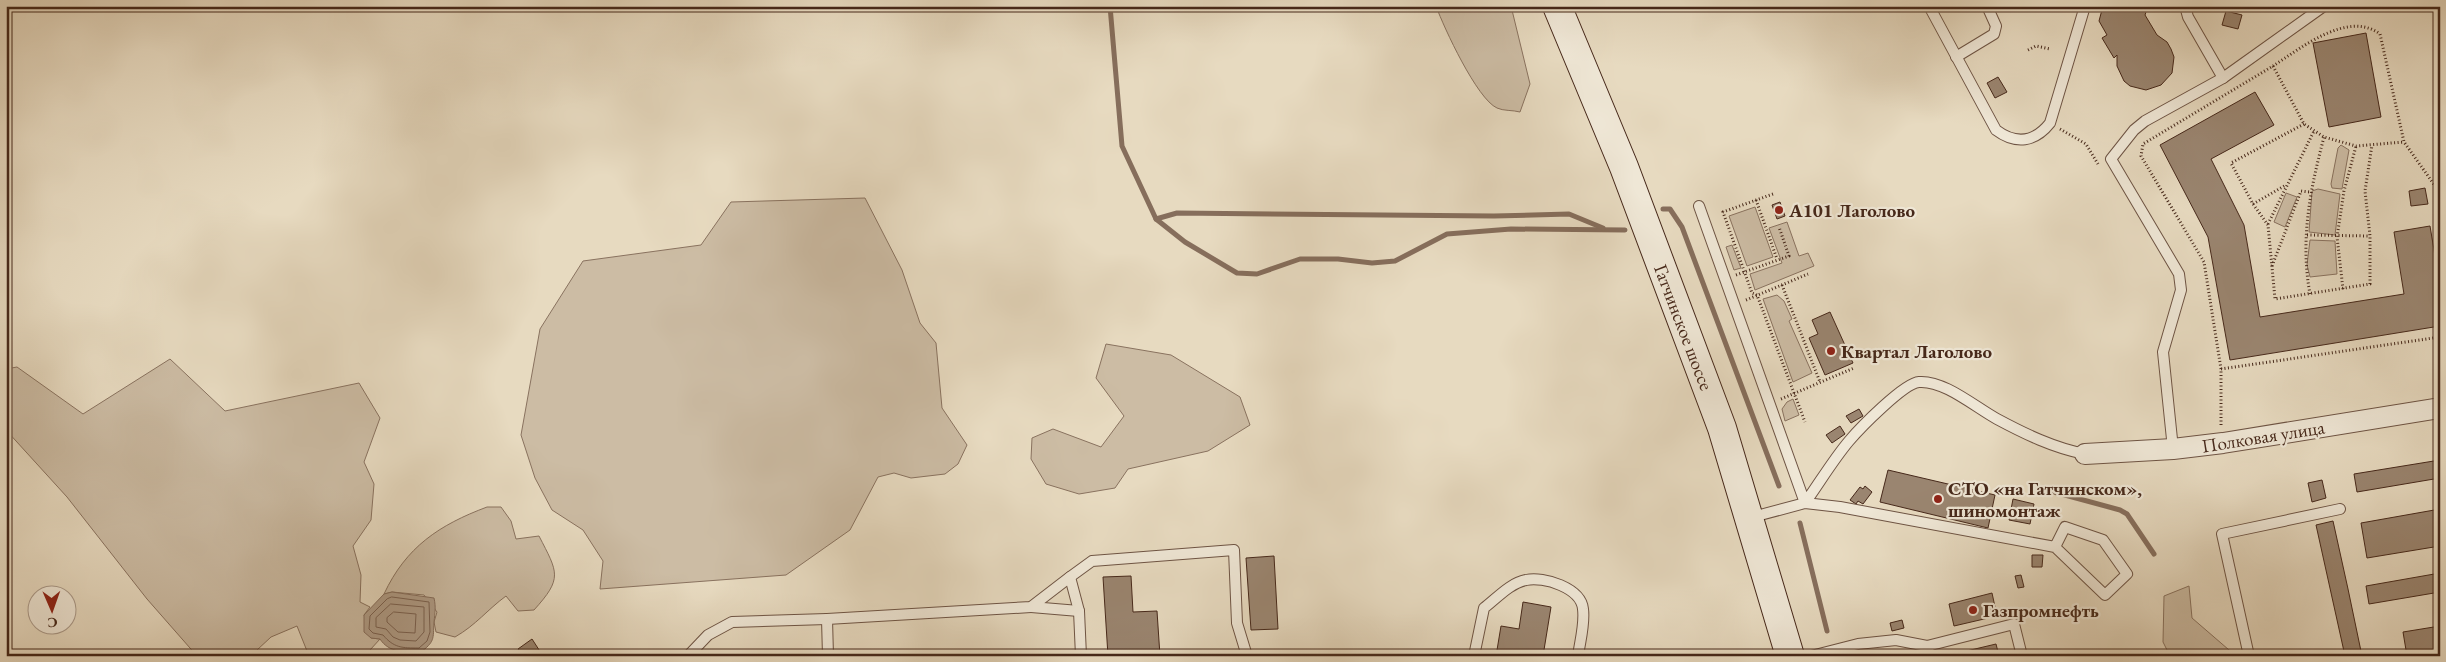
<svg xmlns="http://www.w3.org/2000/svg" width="2446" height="662" viewBox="0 0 2446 662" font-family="'EB Garamond',serif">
  <rect width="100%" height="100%" fill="#e7dac0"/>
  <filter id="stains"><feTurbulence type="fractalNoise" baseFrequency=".004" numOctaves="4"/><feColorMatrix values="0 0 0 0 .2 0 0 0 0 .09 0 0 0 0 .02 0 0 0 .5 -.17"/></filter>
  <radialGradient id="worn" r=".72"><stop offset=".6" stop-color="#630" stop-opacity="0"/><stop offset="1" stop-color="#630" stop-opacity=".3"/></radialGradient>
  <g fill="#ccbca4" stroke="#89725f">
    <path d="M1436 6H1511L1530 84 1520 112C1513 110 1503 111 1497 108 1477 99 1444 28 1436 6Z"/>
    <polygon points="2341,145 2349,150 2342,189 2332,188 2331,184 2338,148"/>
    <polygon points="2318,189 2340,194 2335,235 2309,232 2312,191"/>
    <polygon points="2286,193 2297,197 2285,227 2274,222"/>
    <polygon points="865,198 902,270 920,323 936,343 942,408 967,445 958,464 945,474 911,478 894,473 878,477 850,530 786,575 600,589 603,561 583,530 552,510 535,478 521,435 540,329 583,261 701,245 731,202"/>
    <polygon points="1755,207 1773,257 1747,266 1729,216"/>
    <polygon points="1787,222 1799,256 1808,253 1814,266 1755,290 1750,274 1782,263 1769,228"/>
    <polygon points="2310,240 2335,241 2337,274 2310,277 2307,265"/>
    <polygon points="1732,245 1741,268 1734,270 1726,247"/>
    <polygon points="1777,295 1784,301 1792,319 1789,321 1812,373 1793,382 1763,299"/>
    <polygon points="1106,344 1171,355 1240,397 1250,425 1208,451 1128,469 1115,488 1079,494 1046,484 1031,459 1032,438 1053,429 1101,447 1124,416 1096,378"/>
    <polygon points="170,359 225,411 359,383 380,418 364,462 374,484 371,520 353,546 361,575 360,602 370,607 364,615 371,638 380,639 370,650 369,656 309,656 297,626 271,637 257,650 257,656 197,656 147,599 67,497 6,430 6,369 17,367 83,414"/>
    <polygon points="1793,399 1799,415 1785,421 1782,409 1787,402"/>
    <path d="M487 507H501L511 521 516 539 539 536C558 573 563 578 534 610L518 611 506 596C487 610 476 625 455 637L436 632 434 622 437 612 424 595 392 592 384 594C406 547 439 525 487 507Z"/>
    <polygon points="2189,586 2192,618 2236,656 2170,656 2163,642 2164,596"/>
  </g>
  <path fill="#b09d88" stroke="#866e5c" d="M392 592 434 598C436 607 435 613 434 622 433 640 435 641 420 653 405 652 389 653 380 639L371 638 364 632V615L384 594Z"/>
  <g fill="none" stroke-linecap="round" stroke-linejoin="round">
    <g stroke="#7b6251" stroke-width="1">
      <path d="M392 597 429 602 430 632 427 641 419 648C402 648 394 648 383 635L373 633 369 629 370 616 387 599Z"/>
      <polygon points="391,604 424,607 424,632 416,641 400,640 393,637 386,629 376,627 376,618"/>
      <polygon points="394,612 416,614 415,633 398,632 387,622 387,618"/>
    </g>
    <g stroke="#866e5c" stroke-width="5">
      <polyline points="1110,6 1122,146 1156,219 1185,242 1237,273 1257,274 1300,259 1338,259 1372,263 1395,261 1447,234 1511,229 1625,230"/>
      <polyline points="1663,209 1670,209 1682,227 1779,486"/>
      <polyline points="1156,219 1177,213 1494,216 1569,214 1603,228"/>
      <polyline points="2039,488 2120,510 2127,514 2154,554"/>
      <polyline points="1800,523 1827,631"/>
    </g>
  </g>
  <g fill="#9a8570" stroke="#46281a">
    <polygon points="2103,6 2148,6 2145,15 2157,35 2167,42 2171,49 2174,57 2172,73 2161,85 2146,90 2130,86 2124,81 2117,66 2117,55 2114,58 2102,38 2107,35 2099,21"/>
    <polygon points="2226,11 2242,15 2238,29 2222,25"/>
    <polygon points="2366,33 2381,117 2329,127 2313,43"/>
    <polygon points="1998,77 2007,92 1995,98 1987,83"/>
    <polygon points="2255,92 2274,125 2211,159 2244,225 2260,317 2404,294 2394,232 2430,226 2440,286 2440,326 2230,360 2208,237 2160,145"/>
    <polygon points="2425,188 2428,204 2411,206 2409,191"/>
    <polygon points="1780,202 1785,216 1777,219 1772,205"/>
    <polygon points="1830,312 1853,363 1825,375 1809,338 1818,334 1812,320"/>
    <polygon points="1859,409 1863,416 1851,423 1846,416"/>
    <polygon points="1840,426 1845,434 1832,443 1826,435"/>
    <polygon points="2440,460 2440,478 2357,492 2354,474"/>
    <polygon points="1888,470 1995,495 1988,528 1880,502"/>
    <polygon points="2322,480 2326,498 2312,502 2308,483"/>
    <polygon points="1865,486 1872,492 1863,504 1858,501 1856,504 1850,500 1860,487 1863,489"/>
    <polygon points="2013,499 2034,504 2030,524 2009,520"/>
    <polygon points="2440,509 2440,546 2367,558 2361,523"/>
    <polygon points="2333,521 2348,589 2362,656 2345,656 2316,525"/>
    <polygon points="2032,555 2043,555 2042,567 2032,567"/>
    <polygon points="1274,556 1278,629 1251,630 1246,558"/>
    <polygon points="2440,573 2440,592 2369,604 2366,586"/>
    <polygon points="2021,575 2024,587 2018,588 2015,576"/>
    <polygon points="1131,576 1133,612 1157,611 1160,656 1108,656 1103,577"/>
    <polygon points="1992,593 1997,616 1954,626 1949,604"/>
    <polygon points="1523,602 1551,607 1543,656 1496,656 1501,626 1519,629"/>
    <polygon points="1902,620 1904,628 1892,631 1890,623"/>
    <polygon points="2440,626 2440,656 2407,656 2403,632"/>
    <polygon points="532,639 543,656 523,656 518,649"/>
    <polygon points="1996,644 1999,656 1954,656 1954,654"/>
    <polygon points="1005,651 1011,656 914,656 960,655"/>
  </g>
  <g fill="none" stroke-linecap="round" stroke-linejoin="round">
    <g stroke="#6e5444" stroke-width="12">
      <g id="lane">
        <path d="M1929 6 1996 130C2016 145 2035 142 2050 123L2085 6"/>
        <polyline points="1956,57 1994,34 1996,26 1987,6"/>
        <polyline points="2223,78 2324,6"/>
        <path d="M1699 206 1805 503C1820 482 1833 460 1849 441 1860 428 1904 383 1919 382 1944 380 1975 407 1997 419 2025 434 2054 448 2085 454"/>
        <polyline points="2173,449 2163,352 2181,290 2179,274 2111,159 2134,130 2145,121 2223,78 2188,17 2185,6"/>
        <polyline points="1749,518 1805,503 1840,507 2055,547 2105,595 2127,574 2103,540 2065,527 2055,547"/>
        <polyline points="1031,607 1079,611"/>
        <polyline points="1927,646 2014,624 2022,656"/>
        <polyline points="688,656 708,635 732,622 827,619"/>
        <polyline points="828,656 827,619 1031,607 1070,577"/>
        <polyline points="1081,656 1079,611 1070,577 1092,561 1234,550 1237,623 1247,656"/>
        <path d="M1474 656 1484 608C1496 599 1510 583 1526 580 1544 576 1581 588 1583 609 1585 624 1580 641 1578 656"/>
        <polyline points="1811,656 1858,644 1896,640 1927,646 1930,656"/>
        <polyline points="2249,656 2222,534 2340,509"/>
      </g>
    </g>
    <g stroke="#6e5444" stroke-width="22">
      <polyline id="street" points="2085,454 2173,449 2223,443 2440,408"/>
    </g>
    <g stroke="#46281a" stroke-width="30">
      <polyline id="secondary" points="1557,6 1624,167 1722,428 1790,656"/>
    </g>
    <g stroke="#46281a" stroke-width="3" stroke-dasharray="1 2.5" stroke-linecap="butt">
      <polyline points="2436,6 2440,22"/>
      <polyline points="2028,50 2036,46 2050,49"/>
      <path d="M2273 66C2301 48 2348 10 2380 34L2404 142 2440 193"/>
      <polyline points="2304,124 2231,163 2253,204 2268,225 2275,299 2370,284 2370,236 2365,191 2372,145"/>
      <polyline points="2060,129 2086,144 2098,164"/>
      <polyline points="1773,194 1723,212 1752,293 1757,295 1805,422"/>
      <polyline points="1756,200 1777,259"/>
      <polyline points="2253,204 2286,185"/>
      <polyline points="2268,224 2314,131"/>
      <polyline points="2307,235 2370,236"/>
      <polyline points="2272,266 2301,191 2310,192"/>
      <polyline points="1736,275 1789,256 1779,227"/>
      <polyline points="1782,285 1820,382"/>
      <polyline points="2343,289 2337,237 2344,191 2356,146"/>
      <path d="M2310 294C2300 240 2310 190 2324 137"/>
      <polyline points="1746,300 1808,274"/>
      <polyline points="2221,369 2440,337"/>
      <polyline points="1781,399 1854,368"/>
      <polyline points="2221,425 2221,369 2204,262 2141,156 2143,144 2273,66 2304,124 2324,137 2356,146 2404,142"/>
    </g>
    <use href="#lane" stroke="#efe7d6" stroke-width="10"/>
    <use href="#street" stroke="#efe7d6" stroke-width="20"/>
    <use href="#secondary" stroke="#efe7d6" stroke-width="28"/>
  </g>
  <g fill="#8f2418" stroke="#efe7d6" stroke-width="2">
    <circle cx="1779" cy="210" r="5"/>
    <circle cx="1831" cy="351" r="5"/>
    <circle cx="1938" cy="499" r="5"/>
    <circle cx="1973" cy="610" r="5"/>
  </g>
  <g text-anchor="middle" stroke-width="4.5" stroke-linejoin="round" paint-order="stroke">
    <g font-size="19" font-weight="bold" fill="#46281a" stroke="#efe7d6" text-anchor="start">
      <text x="1789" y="217">А101 Лаголово</text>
      <text x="1841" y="358">Квартал Лаголово</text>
      <text x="1948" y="495">СТО «на Гатчинском»,<tspan x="1948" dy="22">шиномонтаж</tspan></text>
      <text x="1983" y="617">Газпромнефть</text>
    </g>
    <g font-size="19" fill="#46281a" stroke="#efe7d6">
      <text transform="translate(1684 327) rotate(69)" y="7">Гатчинское шоссе</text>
      <text transform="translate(2263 436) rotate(-9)" y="7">Полковая улица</text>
    </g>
  </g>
  <rect width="2446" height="662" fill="none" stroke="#e7dac0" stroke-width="25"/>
  <rect x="8" y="8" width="2431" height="647" fill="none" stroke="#46281a" stroke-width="2.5"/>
  <rect x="12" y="12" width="2421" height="637" fill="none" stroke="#46281a"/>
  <g transform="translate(52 610) rotate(178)"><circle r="24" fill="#efe7d6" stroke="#ab9b8b"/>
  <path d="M0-4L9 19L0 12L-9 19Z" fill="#8f2418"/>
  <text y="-8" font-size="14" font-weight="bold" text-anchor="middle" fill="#46281a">С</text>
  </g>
  <rect width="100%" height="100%" filter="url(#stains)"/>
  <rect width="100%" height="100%" fill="url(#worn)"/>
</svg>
